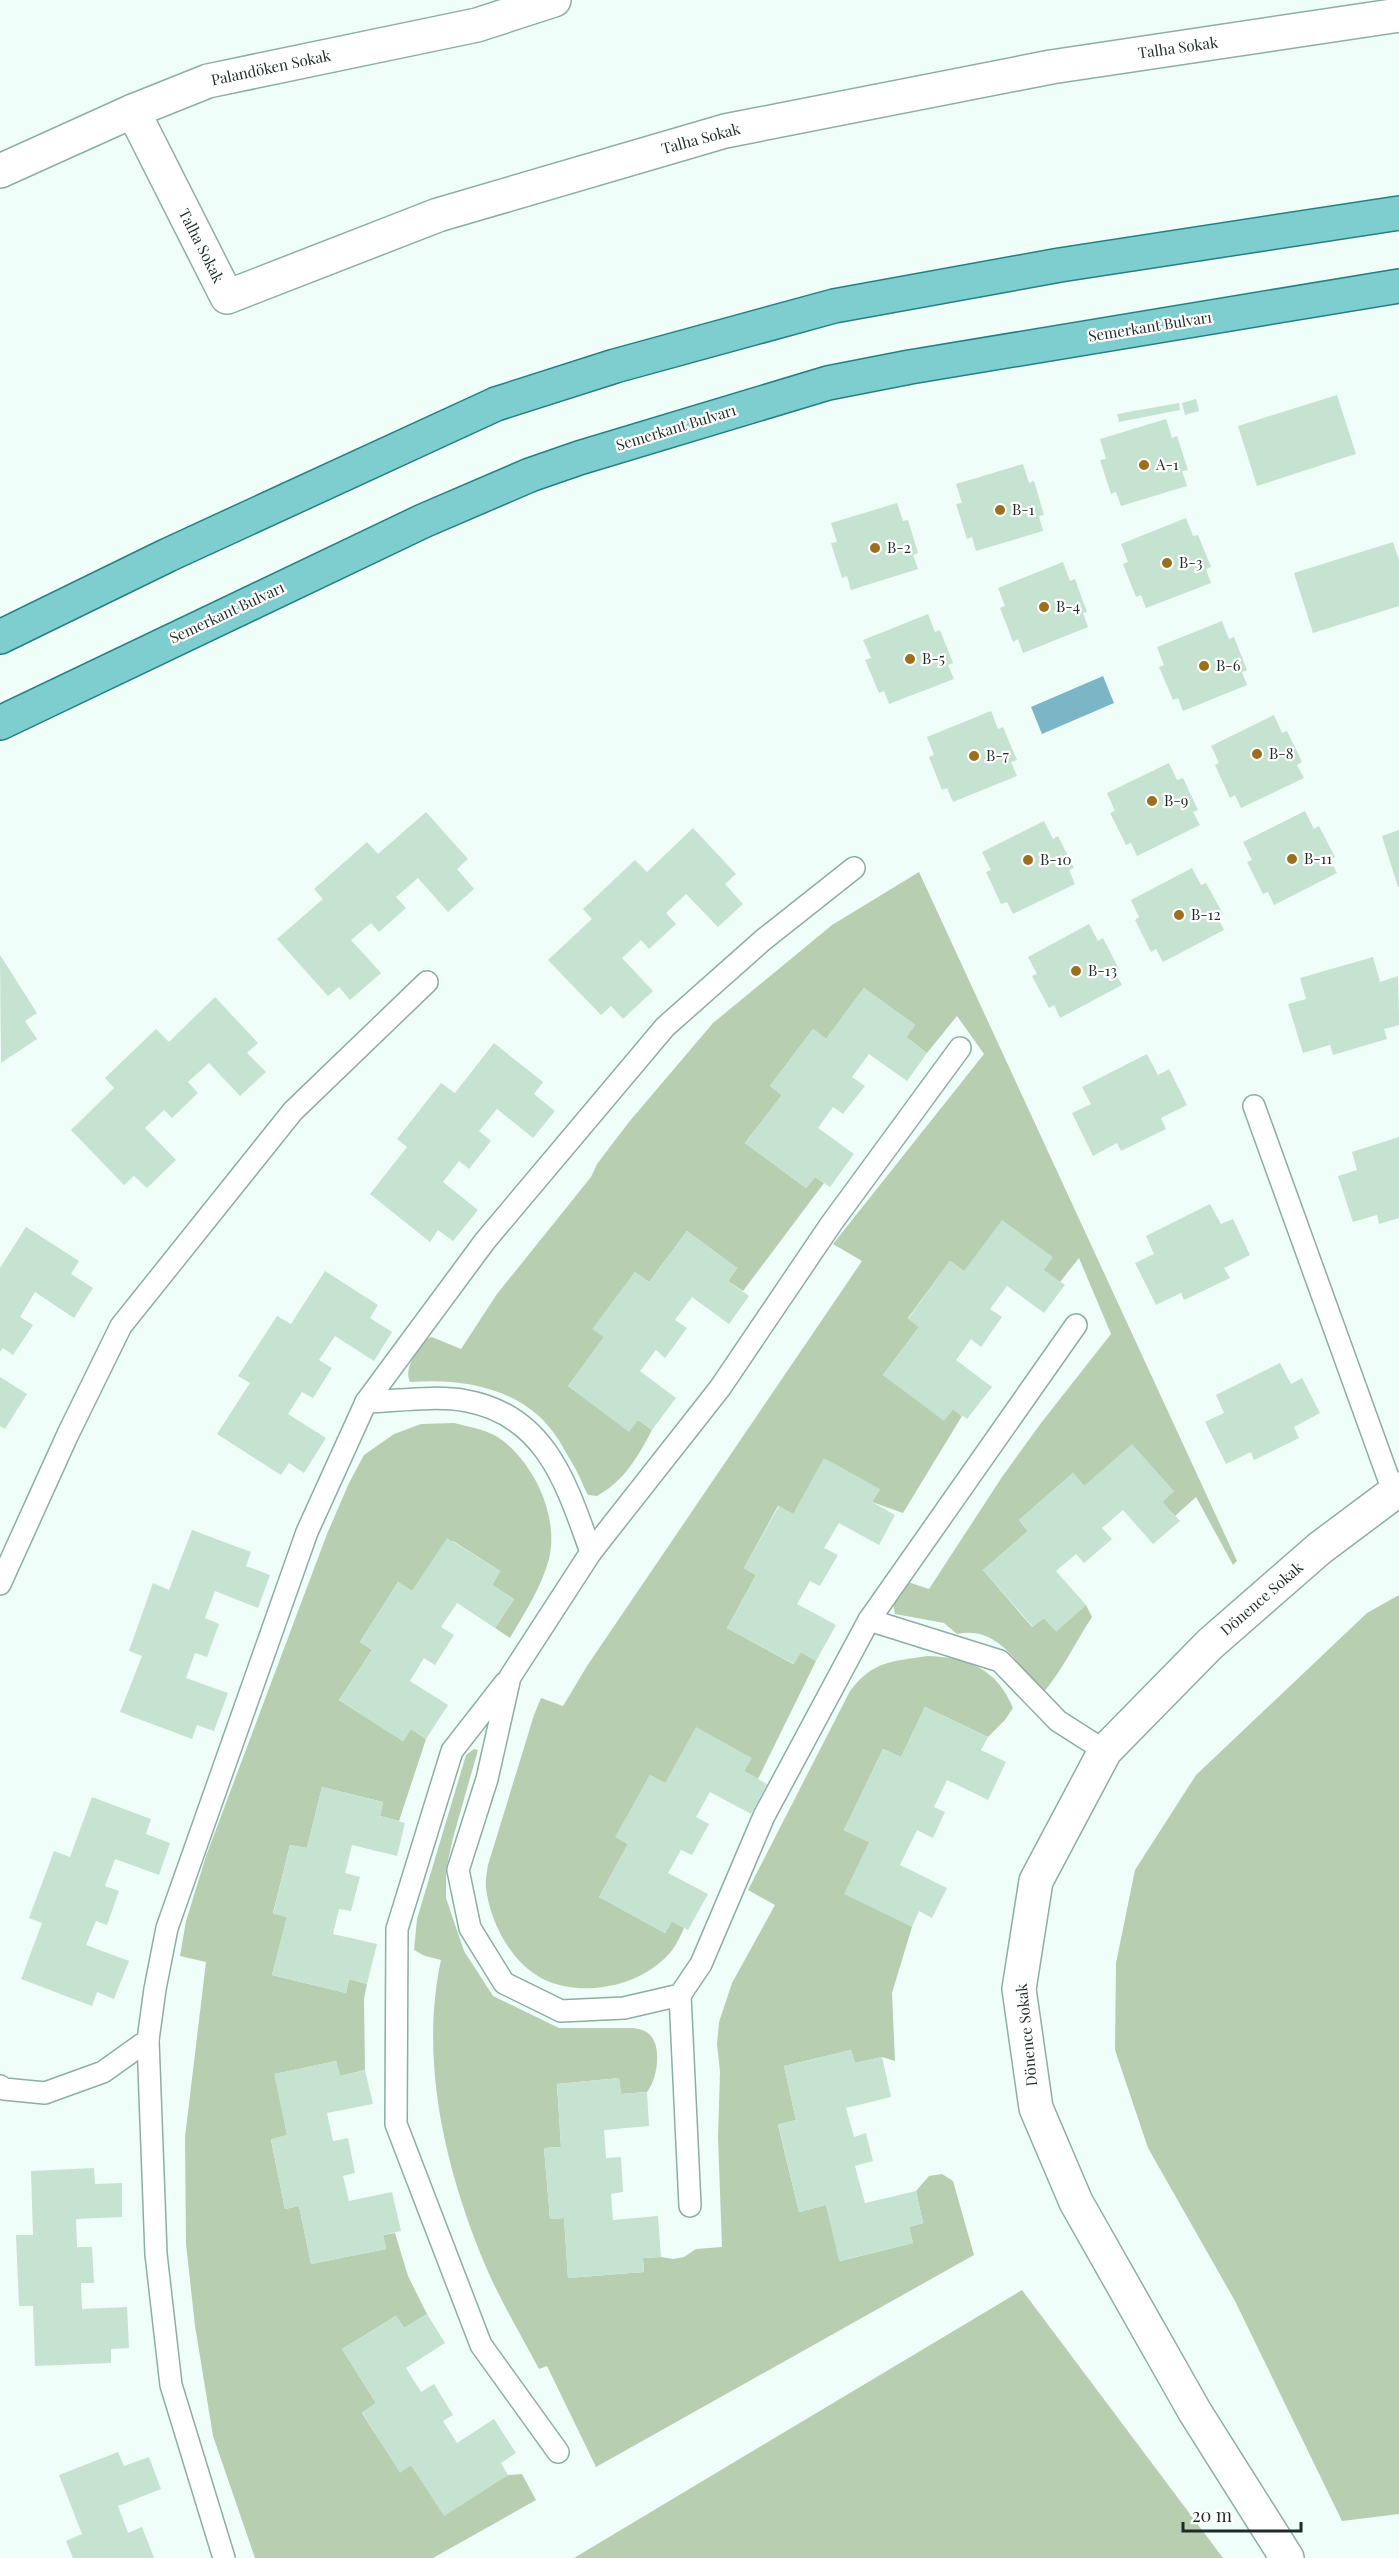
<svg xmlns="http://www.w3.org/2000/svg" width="1399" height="2558" viewBox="0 0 1399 2558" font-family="'Playfair Display',serif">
  <rect width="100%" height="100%" fill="#f0fefa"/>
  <g fill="#b8ceb0">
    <path d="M919 872 1237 1561 1233 1565 1196 1497 1175 1516 1162 1502 1174 1491 1084 1486 1073 1473 1019 1520 1028 1531 983 1570 1032 1627 1044 1618 1056 1631 1086 1605 1092 1617C1075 1643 1062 1671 1042 1694 1020 1666 998 1625 957 1634L944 1623 895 1614 893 1605 905 1581 929 1589 1002 1477 1041 1423 1111 1334 1079 1258 1060 1282 964 1271 950 1261 908 1318 919 1327 883 1375 944 1420 953 1409 962 1416 903 1513 872 1502 880 1489 793 1514 778 1506 744 1568 756 1575 727 1628 793 1664 801 1652 816 1661 758 1779 744 1771 751 1758 665 1783 650 1775 616 1837 628 1844 599 1897 665 1933 672 1921 684 1928C680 1937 675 1948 668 1955 638 1987 582 1998 543 1979 511 1963 490 1922 486 1888 485 1881 487 1872 488 1865L534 1715 541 1698 563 1706 587 1666 862 1261 833 1244 984 1054 957 1016 927 1053 906 1037 915 1025 864 988 826 1039 813 1029 770 1086 782 1095 745 1143 806 1188 815 1177 824 1183 743 1291 728 1281 737 1268 687 1231 649 1282 635 1272 593 1329 604 1337 568 1386 629 1431 638 1420 652 1430C638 1457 624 1481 597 1496L588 1495C583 1487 581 1478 576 1470 571 1461 565 1451 560 1442 528 1389 467 1378 410 1382 403 1366 418 1352 427 1339L432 1337 461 1349 497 1294 591 1177 597 1164 629 1122 713 1023 832 925Z"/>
    <path d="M454 1423C470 1427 489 1430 502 1440 536 1466 559 1518 549 1559 541 1588 525 1612 510 1638L495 1628 514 1599 492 1585 500 1571 453 1541 412 1591 398 1582 360 1642 372 1650 339 1700 403 1741 411 1729 426 1739 399 1821 380 1816 383 1802 322 1787 307 1848 290 1845 273 1913 287 1917 272 1975 346 1993 349 1979 367 1984 364 1999 365 2070 340 2076 336 2061 275 2074 287 2135 271 2140 285 2209 299 2206 311 2264 386 2249 383 2235 395 2233 408 2276 427 2314 404 2328 396 2316 342 2349 376 2403 362 2413 400 2472 411 2465 444 2515 508 2475 522 2474 536 2500 433 2558H255L213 2436 195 2326 186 2244 185 2137 206 1962 180 1956 186 1921 206 1856 327 1534 349 1483 364 1455 394 1434 421 1424Z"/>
    <polygon points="1399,1595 1399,2514 1342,2521 1235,2301 1148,2148 1115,2050 1116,1963 1135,1870 1196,1775 1367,1613"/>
    <path d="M927 1656C968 1657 997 1669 1013 1708L1005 1720 988 1737 925 1707 901 1757 883 1749 844 1830 869 1842 912 1927 892 1993 895 2061 882 2057 855 2063 851 2050 784 2066 796 2120 778 2125 799 2212 826 2205 840 2261 913 2243 909 2227 923 2223 916 2191 929 2176 942 2174 953 2181 974 2255 596 2467 547 2366 539 2369C521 2335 501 2302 486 2267 446 2172 419 2062 441 1960L425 1956 414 1950 417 1919 466 1755 474 1749 478 1750 453 1838 446 1870V1898L464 1951 493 1996 559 2028H633C640 2029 646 2030 651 2036 662 2049 657 2080 647 2092L621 2094 619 2078 557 2084 561 2147 544 2148 550 2219 564 2218 568 2278 644 2272 643 2258 661 2257 673 2259 684 2257 696 2249 722 2247 718 2137 720 2072 717 2044 719 2022 732 1983 775 1905 748 1890 850 1691C874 1660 891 1662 927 1656Z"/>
    <polygon points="1022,2290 1223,2558 574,2558"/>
  </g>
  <polygon fill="#7cb5c5" points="1103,676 1114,703 1042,734 1031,707"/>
  <g fill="#c6e2d0">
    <polygon points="1337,395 1356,454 1257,486 1238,426"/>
    <polygon points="1196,399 1199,411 1185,415 1182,403"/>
    <polygon points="1179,403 1180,410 1119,422 1117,414"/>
    <polygon points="1166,419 1172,438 1177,436 1188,470 1182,471 1187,486 1121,506 1116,492 1111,494 1100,460 1106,459 1100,439"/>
    <polygon points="1023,464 1029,483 1034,481 1044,515 1039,516 1043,531 976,551 972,537 967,539 956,504 962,503 956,484"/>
    <polygon points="897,503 903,521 908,520 918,553 913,555 918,569 851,590 847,576 842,578 831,543 837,542 831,523"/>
    <polygon points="1186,518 1193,536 1198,535 1211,567 1206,569 1211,583 1146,608 1141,595 1136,597 1123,564 1128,562 1121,544"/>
    <polygon points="1393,542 1399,560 1399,606 1313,633 1294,573"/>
    <polygon points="1063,562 1070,581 1075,579 1087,612 1083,613 1088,627 1023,653 1018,639 1013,642 1000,608 1005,606 998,588"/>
    <polygon points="928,614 935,632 940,630 953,663 948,665 954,679 889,704 884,691 879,693 865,660 871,658 863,640"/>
    <polygon points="1222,621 1229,639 1234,637 1247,670 1242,672 1247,685 1183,711 1178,698 1173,700 1159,667 1164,665 1157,647"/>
    <polygon points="991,711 998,729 1003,727 1017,760 1011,762 1017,776 953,802 947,788 942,790 929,757 934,755 927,737"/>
    <polygon points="1274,715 1282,733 1287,731 1302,762 1297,765 1304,778 1241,808 1235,795 1230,798 1215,765 1219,763 1211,746"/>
    <polygon points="1169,763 1177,780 1183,778 1198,810 1193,812 1200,825 1137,856 1131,843 1126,845 1110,813 1115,811 1107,793"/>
    <polygon points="1305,811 1314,829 1319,826 1335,857 1330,860 1337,873 1274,905 1268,892 1263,894 1247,862 1252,860 1243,842"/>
    <polygon points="426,812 468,859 457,869 474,889 448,912 418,878 396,897 406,908 379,932 371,923 351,940 381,973 350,1000 339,987 328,996 277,939 323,899 314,889 367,842 378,854"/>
    <polygon points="1044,821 1053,839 1058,836 1074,868 1069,870 1075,884 1013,914 1007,902 1001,904 986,872 991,870 982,852"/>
    <polygon points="693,828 736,874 725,884 743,904 718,927 686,894 666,913 676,924 649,949 641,940 622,958 653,991 623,1019 611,1006 601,1015 548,960 592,919 583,909 635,860 647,872"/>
    <polygon points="1399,830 1399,887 1398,887 1382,836"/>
    <polygon points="1192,868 1201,885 1206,883 1223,914 1217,916 1224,930 1163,962 1156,949 1151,952 1135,920 1139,917 1131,900"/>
    <polygon points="1089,924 1098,941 1103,938 1119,969 1115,972 1122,985 1060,1018 1054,1005 1049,1008 1032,976 1037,974 1028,957"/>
    <polygon points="0,955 37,1013 25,1021 37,1039 1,1063"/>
    <polygon points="1373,957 1380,982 1398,976 1399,1025 1384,1029 1387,1039 1333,1055 1330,1045 1303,1053 1288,1004 1306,999 1300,978"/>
    <polygon points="864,988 915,1025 906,1037 927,1053 907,1081 869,1054 852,1077 865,1086 843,1114 833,1107 818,1128 854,1154 830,1187 815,1177 806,1188 745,1143 782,1095 770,1086 813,1029 826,1039"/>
    <polygon points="215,997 258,1043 247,1053 266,1072 240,1096 209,1063 188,1082 198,1093 172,1118 164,1110 145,1128 176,1160 147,1188 134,1176 124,1185 71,1130 114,1088 105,1078 156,1029 169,1042"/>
    <polygon points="494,1043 543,1082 534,1094 555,1111 533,1138 497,1109 479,1131 491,1141 469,1169 459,1161 443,1182 478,1210 453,1241 438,1230 430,1242 370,1194 407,1147 397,1139 441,1083 455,1093"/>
    <polygon points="1147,1054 1158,1075 1169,1069 1187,1105 1161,1118 1166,1129 1121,1151 1117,1143 1093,1156 1072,1113 1091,1104 1082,1087"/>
    <polygon points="1399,1137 1399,1218 1379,1224 1377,1215 1353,1222 1338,1176 1357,1170 1352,1152"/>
    <polygon points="1210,1204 1221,1224 1233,1219 1250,1255 1224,1268 1230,1278 1184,1300 1181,1293 1156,1305 1135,1263 1154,1254 1146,1236"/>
    <polygon points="1002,1220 1053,1257 1044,1270 1065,1285 1044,1313 1007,1286 990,1309 1002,1317 981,1347 971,1339 956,1360 992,1387 967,1419 953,1409 944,1421 883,1375 919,1327 908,1319 950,1261 964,1271"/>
    <polygon points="26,1227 79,1261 71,1274 93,1288 74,1318 35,1292 20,1317 33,1325 13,1355 3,1348 0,1352 0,1268"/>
    <polygon points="687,1231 737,1268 728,1281 749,1296 729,1324 692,1297 675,1320 687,1328 665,1358 656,1350 640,1371 676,1398 652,1430 638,1420 629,1432 568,1386 604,1337 592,1329 635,1272 649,1282"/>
    <polygon points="325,1271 378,1305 370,1318 392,1332 374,1361 335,1336 319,1360 332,1368 313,1398 302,1392 288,1414 326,1438 304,1473 289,1463 281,1475 217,1434 250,1383 238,1376 277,1316 291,1324"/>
    <polygon points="1280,1363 1291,1384 1302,1378 1320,1413 1294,1427 1299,1438 1254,1460 1251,1452 1226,1464 1205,1422 1224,1413 1216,1395"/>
    <polygon points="0,1377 27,1394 5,1429 0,1426"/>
    <polygon points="1132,1444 1174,1491 1162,1502 1180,1521 1153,1544 1123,1510 1102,1528 1112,1539 1084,1563 1076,1554 1056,1571 1086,1605 1056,1632 1044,1618 1033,1627 983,1570 1028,1531 1019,1520 1073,1473 1084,1486"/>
    <polygon points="824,1458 880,1489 872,1502 895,1515 879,1545 839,1523 824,1548 838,1555 820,1586 810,1581 797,1604 836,1625 816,1661 801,1652 794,1664 727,1628 756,1575 744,1568 779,1506 793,1514"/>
    <polygon points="192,1530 251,1552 246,1566 270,1575 258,1608 215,1591 205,1618 219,1624 207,1657 195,1653 186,1678 228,1693 214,1731 197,1725 192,1739 120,1712 142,1656 129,1651 153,1583 169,1590"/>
    <polygon points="447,1538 500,1571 492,1585 514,1599 495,1628 457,1603 441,1627 454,1635 435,1665 424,1658 410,1681 448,1705 426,1739 411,1729 403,1741 339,1700 372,1650 360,1642 398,1582 412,1591"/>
    <polygon points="925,1707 988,1737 981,1750 1006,1762 988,1800 947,1780 934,1807 945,1812 933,1838 917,1830 900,1865 947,1888 932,1918 919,1911 912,1927 844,1894 869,1842 844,1830 883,1749 901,1757"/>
    <polygon points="696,1727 752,1758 744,1771 767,1784 751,1814 710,1792 696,1817 709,1824 692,1855 681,1850 668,1873 708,1894 688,1930 672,1921 665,1933 599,1897 628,1844 615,1837 650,1775 665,1783"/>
    <polygon points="322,1787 383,1802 380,1816 405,1823 397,1856 352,1845 345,1873 360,1877 351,1911 339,1909 333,1934 377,1944 367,1984 349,1979 346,1993 272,1975 287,1917 273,1914 290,1845 307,1848"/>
    <polygon points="92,1797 151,1819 146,1834 170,1843 159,1875 115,1859 105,1886 119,1891 107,1925 96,1921 86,1945 129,1961 114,1999 97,1992 92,2006 21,1979 42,1923 29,1918 54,1851 70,1857"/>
    <polygon points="851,2050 855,2063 882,2057 891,2097 846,2108 854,2137 866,2133 873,2161 855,2166 865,2203 916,2191 923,2223 909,2227 913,2243 839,2261 826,2205 799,2212 778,2124 796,2120 784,2066"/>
    <polygon points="336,2061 340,2076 365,2070 373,2104 327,2113 333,2141 348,2138 355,2173 343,2176 349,2201 392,2192 401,2231 383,2235 386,2249 311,2264 299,2206 285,2209 271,2139 287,2135 274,2074"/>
    <polygon points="619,2078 621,2094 647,2092 649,2126 604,2130 606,2158 621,2157 623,2192 611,2194 613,2220 658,2216 661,2257 643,2258 644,2272 568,2278 564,2218 550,2219 544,2148 561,2147 557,2084"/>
    <polygon points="94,2168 95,2184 122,2183 122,2217 76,2219 77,2247 92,2247 94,2283 81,2283 82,2309 127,2307 129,2348 111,2349 111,2363 35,2366 33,2306 19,2306 16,2235 33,2235 31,2171"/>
    <polygon points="427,2314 445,2343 406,2368 421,2392 434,2384 453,2415 443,2421 457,2443 494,2419 516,2453 501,2463 508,2475 444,2516 411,2465 400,2473 362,2412 376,2403 342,2349 396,2316 404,2328"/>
    <polygon points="118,2452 124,2466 149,2457 161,2489 118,2506 128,2533 142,2527 154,2558 73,2558 66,2541 82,2534 59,2475"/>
  </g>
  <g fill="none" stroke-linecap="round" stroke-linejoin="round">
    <g stroke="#8caea5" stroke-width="24">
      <g id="lane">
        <polyline points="1254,1106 1393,1491"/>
        <polyline points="366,1402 485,1241 665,1027 763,940 854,868"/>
        <polyline points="591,1552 720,1388 831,1224 960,1048"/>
        <polyline points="0,1584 68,1434 121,1326 293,1111 427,982"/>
        <polyline points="869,1620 1076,1325"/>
        <polyline points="505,1683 452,1751 397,1929 396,2124 481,2345 558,2452"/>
        <polyline points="680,1995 690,2206"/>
        <polyline points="148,2040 156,2254 171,2385 224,2558"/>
        <path d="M0 2086 4 2089 45 2093 103 2072 148 2040 155 1989 167 1928 307 1532 366 1402C398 1401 435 1395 467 1401 547 1416 567 1486 591 1552L510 1677 487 1779 458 1870 470 1928 504 1983 561 2011 624 2008 680 1995 701 1964 764 1816 869 1620 1000 1661 1058 1721 1105 1751"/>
      </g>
    </g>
    <g stroke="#8caea5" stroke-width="36">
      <g id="street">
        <polyline points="133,111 227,297 438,215 725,131 1051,67 1399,15"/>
        <polyline points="0,171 133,111 208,81 477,25 554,0"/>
        <polyline points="1287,2558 1195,2412 1076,2202 1036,2108 1019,1989 1036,1881 1105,1751 1210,1644 1320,1548 1399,1489"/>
      </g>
    </g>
    <g stroke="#258080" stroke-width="36">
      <g id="primary">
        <polyline points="0,637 168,555 496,404 615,366 834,306 1060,265 1399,213"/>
        <polyline points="0,723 423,521 530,475 579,458 828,383 910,367 1399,286"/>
      </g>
    </g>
    <use href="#lane" stroke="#fff" stroke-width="21"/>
    <use href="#street" stroke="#fff" stroke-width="33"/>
    <use href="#primary" stroke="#7fcecf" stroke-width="33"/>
  </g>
  <g fill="#9c6f1f" stroke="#fff" stroke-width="2">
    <circle cx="1144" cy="465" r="6"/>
    <circle cx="1000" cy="510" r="6"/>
    <circle cx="875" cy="548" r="6"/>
    <circle cx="1167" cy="563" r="6"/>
    <circle cx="1044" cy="607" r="6"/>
    <circle cx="910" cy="659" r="6"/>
    <circle cx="1204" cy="666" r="6"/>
    <circle cx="1257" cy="754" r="6"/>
    <circle cx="974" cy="756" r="6"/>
    <circle cx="1152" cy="801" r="6"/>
    <circle cx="1292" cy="859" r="6"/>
    <circle cx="1028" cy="860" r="6"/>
    <circle cx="1179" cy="915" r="6"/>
    <circle cx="1076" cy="971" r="6"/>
  </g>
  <g text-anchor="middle" stroke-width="4.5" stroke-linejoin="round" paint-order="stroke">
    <g font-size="15" fill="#1e2b28" stroke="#fff">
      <text transform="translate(1178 48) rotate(-8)" y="5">Talha Sokak</text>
      <text transform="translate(271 68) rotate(-12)" y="5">Palandöken Sokak</text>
      <text transform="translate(701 139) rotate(-15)" y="5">Talha Sokak</text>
      <text transform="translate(201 246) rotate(63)" y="5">Talha Sokak</text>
      <text transform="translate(1150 327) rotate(-9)" y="5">Semerkant Bulvarı</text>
      <text transform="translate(676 428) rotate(-17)" y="5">Semerkant Bulvarı</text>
      <text transform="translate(227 613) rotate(-25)" y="5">Semerkant Bulvarı</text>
      <text transform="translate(1262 1599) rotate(-41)" y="5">Dönence Sokak</text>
      <text transform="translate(1027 2035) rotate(-96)" y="5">Dönence Sokak</text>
    </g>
    <g font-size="15" fill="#1e2b28" stroke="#fff" text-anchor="start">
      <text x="1156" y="470">A-1</text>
      <text x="1012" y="515">B-1</text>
      <text x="887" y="553">B-2</text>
      <text x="1179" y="568">B-3</text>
      <text x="1056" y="612">B-4</text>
      <text x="922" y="664">B-5</text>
      <text x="1216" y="671">B-6</text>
      <text x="1269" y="759">B-8</text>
      <text x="986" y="761">B-7</text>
      <text x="1164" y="806">B-9</text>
      <text x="1304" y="864">B-11</text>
      <text x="1040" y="865">B-10</text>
      <text x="1191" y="920">B-12</text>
      <text x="1088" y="976">B-13</text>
    </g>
  </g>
  <path d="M1183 2522v9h118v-9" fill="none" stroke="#1e2b28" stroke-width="3"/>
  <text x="1192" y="2522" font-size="18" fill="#1e2b28" stroke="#ffffff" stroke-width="4.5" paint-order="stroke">20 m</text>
</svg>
